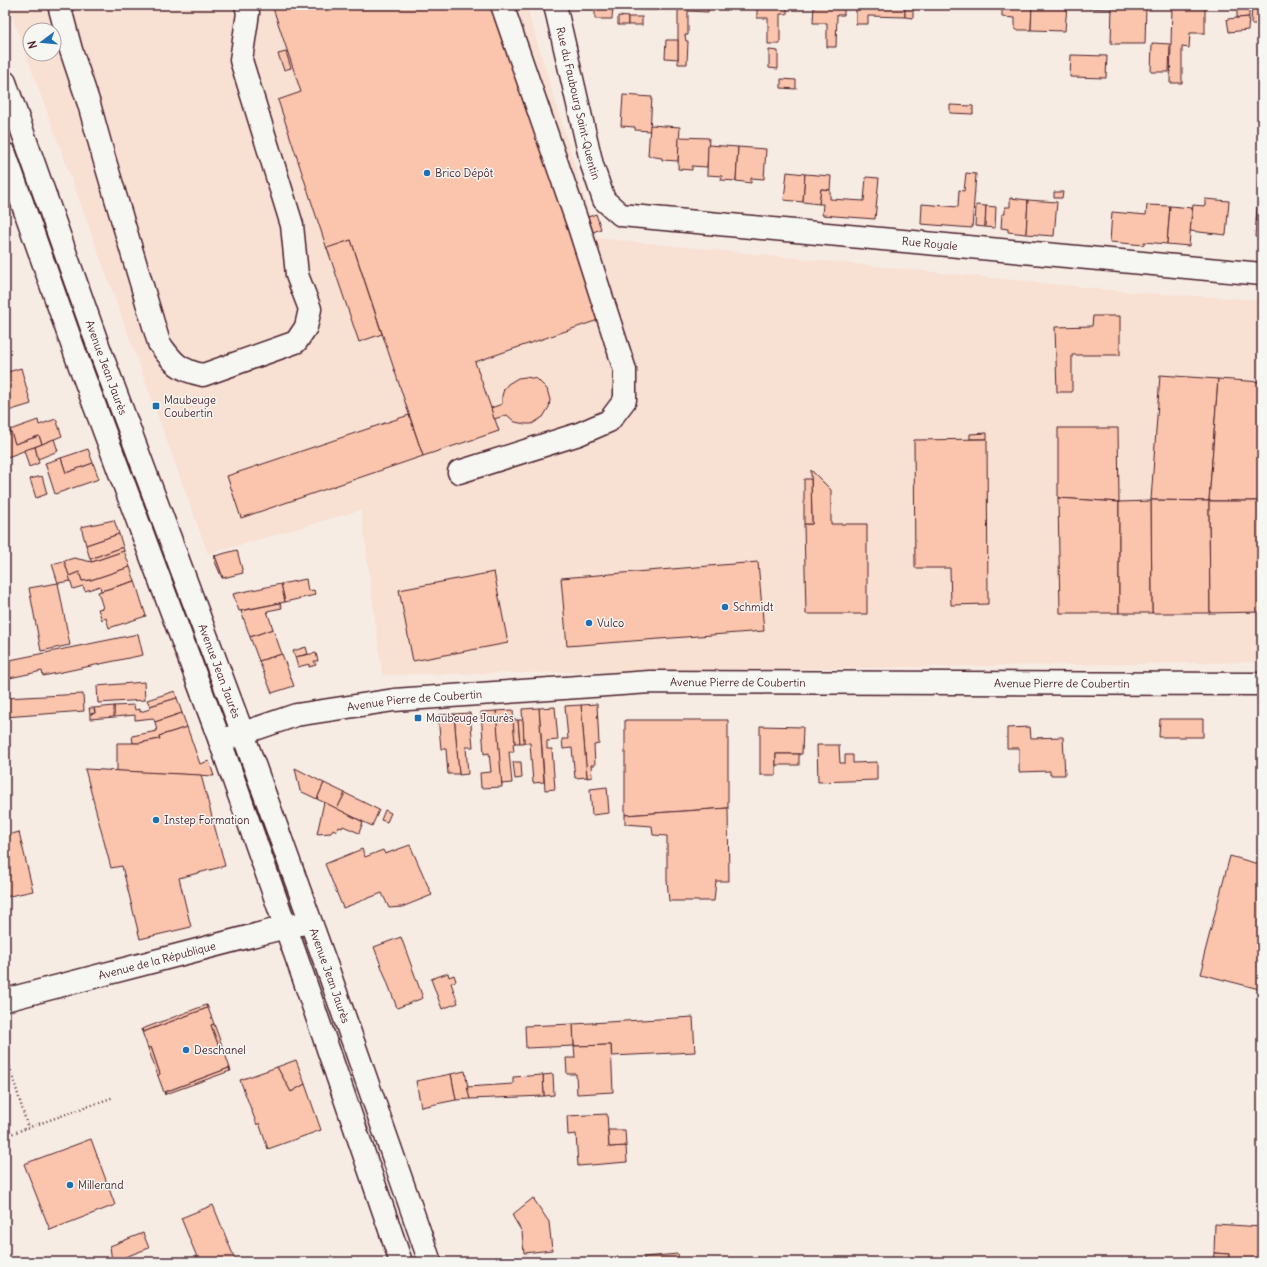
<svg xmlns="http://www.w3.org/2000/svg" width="1267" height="1267" viewBox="0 0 1267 1267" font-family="Delius,sans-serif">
  <rect width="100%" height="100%" fill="#f7ece4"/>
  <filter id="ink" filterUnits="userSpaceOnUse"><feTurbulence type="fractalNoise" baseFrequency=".025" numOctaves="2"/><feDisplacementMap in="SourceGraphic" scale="8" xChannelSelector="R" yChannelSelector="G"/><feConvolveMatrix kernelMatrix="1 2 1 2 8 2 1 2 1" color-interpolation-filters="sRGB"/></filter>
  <g filter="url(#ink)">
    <path fill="#f8e0d3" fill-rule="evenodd" d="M8 5H527L530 18 597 238 1132 292 1262 300V662L382 675 361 510 208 554ZM30 30H54V54H30Z"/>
    <g fill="#fac5ac" stroke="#4a1f2b">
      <polygon points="272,5 496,5 601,319 475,362 499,431 423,456 351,240 327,249 278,100 301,92"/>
      <polygon points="580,5 613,5 612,19 595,19 595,9 580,9"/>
      <rect x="613" y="5" width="15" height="4"/>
      <polygon points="628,5 644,5 644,10 628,9"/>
      <rect x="644" y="5" width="14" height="5"/>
      <polygon points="678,5 709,5 708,12 688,11 688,35 685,35 686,41 688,41 687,64 678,64"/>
      <polygon points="757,5 787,5 787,14 780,14 780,44 768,44 768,18 757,18"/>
      <polygon points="814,5 844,5 844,15 837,15 836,47 827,47 827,23 813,23"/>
      <polygon points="856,5 905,5 905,17 868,16 868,24 856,24"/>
      <polygon points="905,5 913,5 913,18 905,17"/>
      <polygon points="985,5 1032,5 1031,30 1015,30 1015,18 1002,17 1002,6"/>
      <polygon points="1032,5 1067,5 1065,31 1031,30"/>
      <polygon points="1084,5 1111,5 1111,9 1084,8"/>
      <polygon points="1112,5 1141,5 1141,6 1146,6 1145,44 1111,44"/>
      <polygon points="1172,5 1205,5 1205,33 1190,33 1189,48 1182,47 1182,83 1170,83"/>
      <polygon points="1237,5 1249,5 1249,17 1237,18"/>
      <polygon points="1252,5 1262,5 1262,59 1258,59 1259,24 1251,24"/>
      <polygon points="618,16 628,17 628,25 618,25"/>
      <rect x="628" y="17" width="14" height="8"/>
      <polygon points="1249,17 1248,30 1229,32 1227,19"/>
      <polygon points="666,40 678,40 678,59 665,58"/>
      <polygon points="1152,43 1170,44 1169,72 1151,72"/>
      <polygon points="769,50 778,51 778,69 769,68"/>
      <polygon points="286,52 291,68 284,70 278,54"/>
      <polygon points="1071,55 1107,56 1106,78 1070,77"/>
      <polygon points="781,79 796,80 796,89 781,88"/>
      <polygon points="623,95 652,97 650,131 635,130 635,127 621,126"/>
      <polygon points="950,105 973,106 973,114 950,113"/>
      <polygon points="650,125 680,127 678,161 662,160 662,158 648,156"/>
      <polygon points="679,137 709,138 707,167 692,166 692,170 678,169"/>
      <polygon points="708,145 738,147 736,181 721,180 722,176 707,175"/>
      <polygon points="738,147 766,149 764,179 751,178 751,183 736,181"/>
      <polygon points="787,172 805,174 803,202 784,200"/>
      <polygon points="966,173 976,174 972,228 921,224 922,204 958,207 959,190 964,191"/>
      <polygon points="805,174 831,176 830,190 821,189 819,204 803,202"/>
      <polygon points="866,177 879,178 875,219 822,215 823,204 819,204 821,189 830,190 830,199 864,201"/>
      <polygon points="1260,177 1262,178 1262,190 1258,190"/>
      <polygon points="1054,192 1063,192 1062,198 1054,198"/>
      <polygon points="1010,198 1028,200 1026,234 1008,232 1008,229 1001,228 1002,214 1005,214 1005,207 1010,207"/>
      <polygon points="1205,199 1229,201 1226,235 1190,231 1193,205 1205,206"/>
      <polygon points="1028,200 1057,202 1054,236 1026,234"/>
      <polygon points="976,205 986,206 985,227 975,226"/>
      <polygon points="1147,205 1170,206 1167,244 1144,242 1144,245 1110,242 1112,212 1146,215"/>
      <polygon points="986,206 996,207 995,228 985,227"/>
      <polygon points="1170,206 1192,208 1189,246 1167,244"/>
      <polygon points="1257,207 1262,207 1262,238 1255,237"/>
      <polygon points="596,214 601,229 593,232 588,217"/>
      <polygon points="351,240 382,334 359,342 327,248"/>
      <polygon points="1093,316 1120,316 1120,355 1072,355 1072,392 1057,392 1055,327 1092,326"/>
      <polygon points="21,368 31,404 5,412 5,373"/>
      <polygon points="1160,375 1218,379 1209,501 1151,500"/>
      <polygon points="526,377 537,379 547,389 550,400 549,407 543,417 532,424 525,424 515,422 507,415 494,419 491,408 502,404 502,396 504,389 508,384 518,378"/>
      <polygon points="1218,379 1262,382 1262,501 1209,501"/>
      <polygon points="409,415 423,456 241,518 227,476"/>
      <polygon points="56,419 62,436 42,444 39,436 15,444 10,430 38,420 39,425"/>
      <polygon points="1058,428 1118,428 1119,502 1058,498"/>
      <polygon points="11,432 15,444 39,436 42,444 5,458 5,434"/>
      <polygon points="987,433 987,439 970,439 970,434"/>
      <polygon points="54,439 58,451 38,459 35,447"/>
      <polygon points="987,439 988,604 951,605 950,568 915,568 914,440"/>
      <polygon points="35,447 39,463 29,467 24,450"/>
      <polygon points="88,449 93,463 66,473 61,458"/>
      <polygon points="61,458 66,473 93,463 99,479 55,494 45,463"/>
      <polygon points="811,470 831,490 831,524 867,524 867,614 806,614 804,524 812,524"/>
      <polygon points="42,476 47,494 36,498 30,479"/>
      <polygon points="804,479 811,479 812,524 804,524"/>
      <polygon points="1058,498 1119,502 1119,613 1060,613"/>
      <polygon points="1151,500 1209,501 1210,613 1152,613"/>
      <polygon points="1151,501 1152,613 1119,613 1119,502"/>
      <polygon points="1209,501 1262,501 1262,612 1210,613"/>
      <polygon points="114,520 119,534 86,545 81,527"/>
      <polygon points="119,534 123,547 90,559 86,545"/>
      <polygon points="123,547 124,551 92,562 90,559"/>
      <polygon points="237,550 243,573 223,578 215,556"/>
      <polygon points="124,551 130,567 91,580 82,581 79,572 69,576 64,561 74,558 92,562"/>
      <polygon points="215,555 215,556 223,578 222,578 215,562 214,556"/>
      <polygon points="64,561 71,581 58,583 52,564"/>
      <polygon points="758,562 764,631 567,646 561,578"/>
      <polygon points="130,567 135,581 101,591 100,586 85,591 83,586 73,589 69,576 79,572 82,581 91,580"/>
      <polygon points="494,572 508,643 413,661 399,590"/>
      <polygon points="306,579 308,591 314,590 315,595 285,602 281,584"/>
      <polygon points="135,581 146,616 109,628 106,618 102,620 98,609 103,608 98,592"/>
      <polygon points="58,583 70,645 41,651 29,588"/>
      <polygon points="281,584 285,602 239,611 233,594"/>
      <polygon points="280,603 282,608 267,611 273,629 250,637 241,611"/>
      <polygon points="273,629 282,654 259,661 250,637"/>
      <polygon points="138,634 143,655 43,676 42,671 5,679 5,661"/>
      <polygon points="306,647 308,654 295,657 293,651"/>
      <polygon points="316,653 318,661 314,661 316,665 309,667 309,664 298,667 295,657"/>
      <polygon points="282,654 294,686 272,693 259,661"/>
      <polygon points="144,682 145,700 98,703 97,686"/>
      <polygon points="175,691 177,698 150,706 147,700"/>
      <polygon points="83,694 84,711 5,717 5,698"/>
      <polygon points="177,698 182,713 155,722 153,718 135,720 135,715 114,717 114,706 134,705 135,710 140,709 140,712 150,709 150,706"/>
      <polygon points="597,704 599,744 594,745 595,765 591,765 592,777 587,778 581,705"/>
      <polygon points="581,705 587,777 575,778 572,748 563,749 562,739 568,739 565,706"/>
      <polygon points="114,706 114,717 90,719 90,714 95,713 94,708"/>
      <polygon points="555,707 558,740 547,741 547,749 552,749 555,789 545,790 539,708"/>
      <polygon points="89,708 94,708 95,713 90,714"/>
      <polygon points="539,708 544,782 533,783 530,743 524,743 522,709"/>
      <polygon points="513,710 515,743 513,744 514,752 509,752 512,783 501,784 496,711"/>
      <polygon points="496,711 502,787 481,788 480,773 491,772 489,753 484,754 481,712"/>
      <polygon points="182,713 187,727 159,736 160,739 139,743 133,743 132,736 157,731 155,722"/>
      <polygon points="470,713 473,747 466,747 468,774 459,775 454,714"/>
      <polygon points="454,714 459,774 448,774 446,749 441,749 438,715"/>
      <polygon points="1160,719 1203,719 1203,737 1159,737"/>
      <polygon points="513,720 518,720 520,743 515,743"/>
      <polygon points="518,720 523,720 524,743 520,743"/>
      <polygon points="625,720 728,720 728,808 625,815"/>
      <polygon points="760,726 803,727 802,754 776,754 776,775 760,775"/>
      <polygon points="187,727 200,764 209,761 214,776 117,771 117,743 139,743 160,739 159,736"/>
      <polygon points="1030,727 1031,738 1063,737 1065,775 1050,775 1050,771 1019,772 1019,748 1007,748 1007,728"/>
      <polygon points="817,745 839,745 840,763 845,763 845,755 853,755 853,763 877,762 877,780 818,782"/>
      <rect x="776" y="754" width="23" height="11"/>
      <polygon points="513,762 521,762 522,778 515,779"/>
      <polygon points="295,768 324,783 317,799 300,791"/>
      <polygon points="85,769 201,775 225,866 179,878 191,927 140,939 122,866 111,868"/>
      <polygon points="324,783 345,793 337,809 317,799"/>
      <polygon points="607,787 609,813 592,815 590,789"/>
      <polygon points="345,793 379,810 372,826 337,809"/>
      <polygon points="324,802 363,822 359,833 343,826 342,828 339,827 337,831 333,829 331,833 317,834"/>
      <polygon points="728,808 729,881 716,881 714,901 669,901 667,880 667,836 653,835 652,826 625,824 625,815"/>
      <polygon points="385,810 391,813 387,822 381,820"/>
      <polygon points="19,832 33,891 5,897 5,836"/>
      <polygon points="410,845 432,895 402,907 389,908 382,893 343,908 325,864 362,849 365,857 383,850 385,854"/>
      <polygon points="1230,856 1262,865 1262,978 1259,989 1201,974 1204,963 1202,963"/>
      <polygon points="401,937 423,998 397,1008 374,947"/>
      <polygon points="448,973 449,977 454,975 456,981 451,983 458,1003 442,1009 431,979"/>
      <polygon points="206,1005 207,1005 214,1024 211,1025 221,1052 224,1051 231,1071 230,1071 229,1068 165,1092 165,1095 158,1076 160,1074 151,1047 148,1048 141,1029 143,1032 207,1008"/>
      <polygon points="206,1005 207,1008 143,1032 142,1029"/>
      <polygon points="693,1017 695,1052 612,1056 611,1045 574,1046 573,1024"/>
      <polygon points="214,1024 224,1051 221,1052 211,1025"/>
      <polygon points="573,1024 574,1046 526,1048 525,1026"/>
      <polygon points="611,1045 613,1092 577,1094 576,1074 567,1074 566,1058 575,1058 574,1046"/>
      <polygon points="151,1047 160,1074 158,1076 148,1048"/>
      <polygon points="296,1060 305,1084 291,1092 277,1067"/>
      <polygon points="277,1067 291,1092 305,1084 321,1130 268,1149 259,1123 257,1125 240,1080"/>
      <polygon points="229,1068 230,1071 166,1094 165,1092"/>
      <polygon points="465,1071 470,1099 456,1100 451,1074"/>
      <polygon points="451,1074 456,1100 421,1107 416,1081"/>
      <polygon points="553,1074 554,1095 544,1096 543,1075"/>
      <polygon points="543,1075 544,1096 470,1099 467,1087 513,1084 513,1077"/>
      <polygon points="607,1114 609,1147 626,1146 627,1162 578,1166 576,1134 568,1135 567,1116"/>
      <polygon points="608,1130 625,1130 626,1146 609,1147"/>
      <polygon points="91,1139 115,1205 50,1230 24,1164"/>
      <polygon points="533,1198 549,1222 552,1250 524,1253 522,1232 512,1215"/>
      <polygon points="213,1205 236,1262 199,1262 181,1218"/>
      <polygon points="1215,1224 1262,1227 1262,1262 1228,1262 1229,1254 1214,1253"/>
      <polygon points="143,1233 149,1248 112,1262 110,1246"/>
      <polygon points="1214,1253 1229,1254 1228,1262 1213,1262"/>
      <polygon points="678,1254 679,1262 644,1262 644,1257"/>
    </g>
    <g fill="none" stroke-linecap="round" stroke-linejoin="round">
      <g stroke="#4a1f2b" stroke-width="25">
        <g id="minor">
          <path d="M59 5 71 50 89 104 104 158 159 343C173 363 179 370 203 375L296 342 306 327 310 309 297 275 292 225 241 60 248 13 246 5"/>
          <path id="s1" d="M555 5 592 165 604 200 621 215 1262 274"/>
          <polyline points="459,472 579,434 609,421 625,400 625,370 579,227 502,5"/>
          <path id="s2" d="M220 741 296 715 394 700 650 682 1262 684"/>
          <path id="s3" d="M5 1000 286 927 310 922"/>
        </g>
      </g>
      <g stroke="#4a1f2b" stroke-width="25">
        <g id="major">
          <path id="s4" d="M5 82 99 348 243 734 327 967 430 1262"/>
          <polyline points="5,154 78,361 220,741 304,979 401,1262"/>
        </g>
      </g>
      <g stroke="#4a1f2b" stroke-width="2.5" stroke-dasharray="1 3" stroke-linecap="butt">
        <polyline points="5,1051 28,1128"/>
        <polyline points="5,1136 114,1097"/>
      </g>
      <use href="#minor" stroke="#f6f6f2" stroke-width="22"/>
      <use href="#major" stroke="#f6f6f2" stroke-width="22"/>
    </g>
  </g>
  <g fill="#1f6fb2" stroke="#f6f6f2" stroke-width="1.5">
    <circle cx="427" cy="173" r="4"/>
    <rect x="152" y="402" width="8" height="8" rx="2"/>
    <circle cx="725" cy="607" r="4"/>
    <circle cx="589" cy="623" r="4"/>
    <rect x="414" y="714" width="8" height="8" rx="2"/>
    <circle cx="156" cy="820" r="4"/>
    <circle cx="186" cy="1050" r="4"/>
    <circle cx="70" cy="1185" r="4"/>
  </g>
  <g text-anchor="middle" stroke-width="3" stroke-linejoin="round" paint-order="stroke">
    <g font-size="11" fill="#4a1f2b" stroke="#f6f6f2">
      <text dy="4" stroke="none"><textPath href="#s1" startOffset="101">Rue du Faubourg Saint-Quentin</textPath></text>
      <text dy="4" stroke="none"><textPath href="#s1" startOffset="534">Rue Royale</textPath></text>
      <text dy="4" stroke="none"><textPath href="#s4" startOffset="303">Avenue Jean Jaurès</textPath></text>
      <text dy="4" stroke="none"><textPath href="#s4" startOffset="627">Avenue Jean Jaurès</textPath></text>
      <text dy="4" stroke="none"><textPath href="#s2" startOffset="524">Avenue Pierre de Coubertin</textPath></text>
      <text dy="4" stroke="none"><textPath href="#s2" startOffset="848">Avenue Pierre de Coubertin</textPath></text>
      <text dy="4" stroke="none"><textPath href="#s2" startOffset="200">Avenue Pierre de Coubertin</textPath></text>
      <text dy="4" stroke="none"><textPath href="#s3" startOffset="157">Avenue de la République</textPath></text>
      <text dy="4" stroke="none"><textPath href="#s4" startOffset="951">Avenue Jean Jaurès</textPath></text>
    </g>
    <g font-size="11" fill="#4a1f2b" stroke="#f6f6f2" text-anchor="start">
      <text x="435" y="177">Brico Dépôt</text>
      <text x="164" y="404">Maubeuge<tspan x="164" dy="13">Coubertin</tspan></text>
      <text x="733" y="611">Schmidt</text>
      <text x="597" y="627">Vulco</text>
      <text x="426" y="722">Maubeuge Jaurès</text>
      <text x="164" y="824">Instep Formation</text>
      <text x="194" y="1054">Deschanel</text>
      <text x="78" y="1189">Millerand</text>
    </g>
  </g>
  <rect width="1267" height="1267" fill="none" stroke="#f6f6f2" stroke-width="20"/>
  <rect x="10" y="10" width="1247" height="1247" fill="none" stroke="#4a1f2b" stroke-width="1.5" filter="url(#ink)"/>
  <g transform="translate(42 42) rotate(254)"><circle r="19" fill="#f6f6f2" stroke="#b1a0a2"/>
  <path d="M0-3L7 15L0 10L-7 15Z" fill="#1f6fb2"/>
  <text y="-6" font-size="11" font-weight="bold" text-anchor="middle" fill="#4a1f2b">N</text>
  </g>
</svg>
